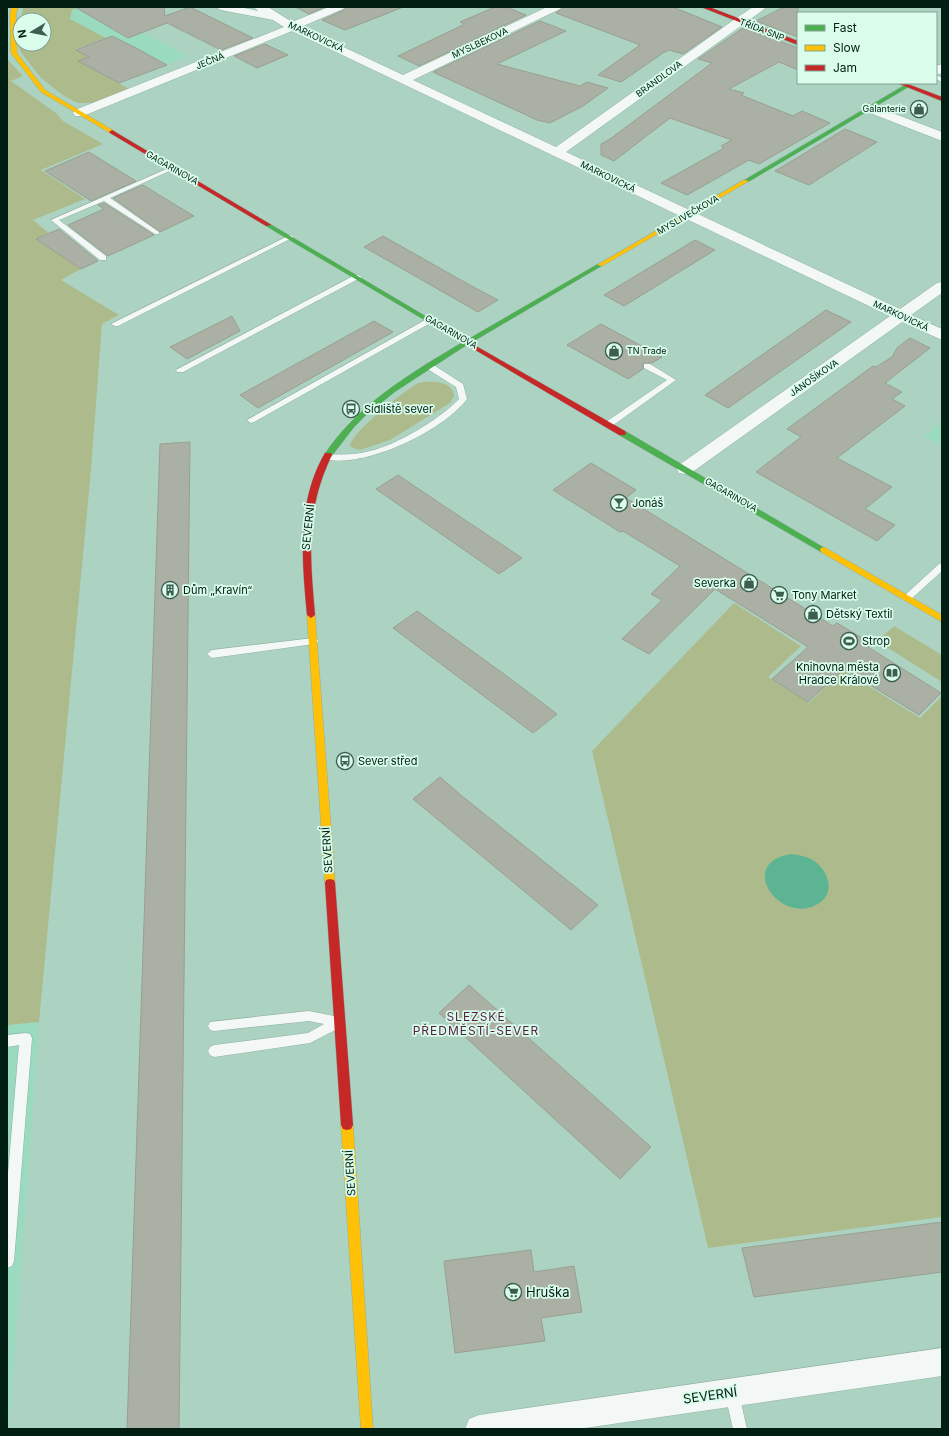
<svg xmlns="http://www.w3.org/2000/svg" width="949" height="1436" viewBox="0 0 949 1436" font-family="Inter,sans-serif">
  <rect width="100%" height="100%" fill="#acd3c2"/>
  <g fill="#9adabe">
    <polygon points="80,7 93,7 188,56 119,83 78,61 89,56 76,50 105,38 70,19 72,10"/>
    <polygon points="942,422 942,446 924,436"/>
    <polygon points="39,1022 9,1429 7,1429 7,1025"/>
  </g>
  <g fill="#adbb8c" fill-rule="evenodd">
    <path d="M23 7H80L72 10 70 19 106 38 76 49 89 57 79 61 129 89 95 103H78L64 96 41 78 20 51 18 35ZM20 20H44V44H20Z"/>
    <polygon points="7,59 23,76 11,81 56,113 63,121 103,144 41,170 85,199 33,220 49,233 37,239 81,269 61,280 119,315 102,324 91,470 39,1022 7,1025"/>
    <path d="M427 382C438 381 453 383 454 396L450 403 390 440 360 450 356 449 350 446C352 432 402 393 415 385 419 382 423 382 427 382Z"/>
    <polygon points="734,603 801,646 768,677 809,703 843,670 920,718 942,696 942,1217 708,1248 592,751"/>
    <polygon points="894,626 942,655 942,682 877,641"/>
  </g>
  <path fill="#5db492" d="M791 854C798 855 805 856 811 859 828 868 838 894 816 905 779 924 736 863 791 854Z"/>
  <g fill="#aab0a3" stroke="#999f92">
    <polygon points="75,7 164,7 165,16 190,7 253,38 221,50 167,23 128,38"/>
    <polygon points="295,7 325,7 309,14"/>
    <polygon points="346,7 401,7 401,8 345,30 322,20 344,10"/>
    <polygon points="495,7 506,7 526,15 419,66 398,56 465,24 460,22"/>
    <polygon points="564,7 673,7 722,27 683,54 669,50 663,53 621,82 598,75 640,45 556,13"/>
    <polygon points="784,7 798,7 798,37 756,21"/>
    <polygon points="540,21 566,31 497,64 580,86 587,82 608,88 583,106 550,123 537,120 433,72"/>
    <polygon points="743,28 798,48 798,70 779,62 729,89 744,93 741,95 793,116 802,111 830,123 759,164 749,160 687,195 661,183 724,148 721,146 732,140 670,118 614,161 601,155 601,144 610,139 712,63 698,59"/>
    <polygon points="112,36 136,48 167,65 119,83 78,61 89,57 76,50"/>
    <polygon points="265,44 288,55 257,68 234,56"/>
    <polygon points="845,129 877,142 809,185 775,171"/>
    <polygon points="89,152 118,170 136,181 91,201 45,171"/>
    <polygon points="143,185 174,204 194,216 160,232 113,198"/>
    <polygon points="104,203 154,235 108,256 68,225 104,209 98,205"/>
    <polygon points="59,229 98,261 81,269 36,239"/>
    <polygon points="383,236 468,284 498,300 478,312 364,247"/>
    <polygon points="695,240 715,250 624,306 604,295"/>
    <polygon points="826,310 851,322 728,408 705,395"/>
    <polygon points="232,316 240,331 187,359 170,347"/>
    <polygon points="374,321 393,332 258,408 240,395"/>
    <polygon points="601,324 662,357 652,363 643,363 643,369 628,379 567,345"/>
    <polygon points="910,338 930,348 885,383 902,392 892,399 905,406 837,458 892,487 865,509 895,525 877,541 756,472 801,437 787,429 873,366 876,367 892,357 897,348"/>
    <polygon points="190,442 179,1429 127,1429 160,444"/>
    <polygon points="591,463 636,490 626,498 833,626 837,623 872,644 868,647 941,693 919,715 844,669 808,702 772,679 808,647 715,589 649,654 622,639 662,600 651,594 680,566 623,531 620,532 553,490"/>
    <polygon points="398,475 438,502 522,558 499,574 376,489"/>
    <polygon points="417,611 508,677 557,714 533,733 393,628"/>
    <polygon points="440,777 462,796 598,905 571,930 413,799"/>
    <polygon points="469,985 651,1147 620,1179 439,1013"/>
    <polygon points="942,1222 942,1272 754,1297 742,1248"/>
    <polygon points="531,1250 534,1272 574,1266 582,1312 541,1318 545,1341 455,1353 444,1261"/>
  </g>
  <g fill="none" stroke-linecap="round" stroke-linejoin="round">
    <g stroke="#91b0a2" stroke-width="1">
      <g id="lane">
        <polygon points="936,75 942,78 942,82 936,79"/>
        <polygon points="171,167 176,168 110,198 159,232 159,234 155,234 104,201 59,220 106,256 106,260 100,260 51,220"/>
        <polygon points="290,235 294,237 292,238 118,326 115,326 111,324"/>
        <polygon points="355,275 358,275 362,277 183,372 177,372 176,370"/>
        <polygon points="427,319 430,319 434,321 254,422 251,423 247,420"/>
        <path d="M426 364H432L463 384 467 399C443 431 364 469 324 459L323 457 324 455 327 454C341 455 356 455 370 451 397 445 440 419 459 399L456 387 426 368Z"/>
        <polygon points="644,364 650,364 676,380 612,426 606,426 606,422 667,380 644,368"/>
        <polygon points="942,563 942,571 910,600 904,600 902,598 904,596 939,564"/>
        <polygon points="314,638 319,641 314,644 212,658 207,654 212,650"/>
        <polygon points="309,1011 339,1017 343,1018 345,1022 343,1026 310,1043 214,1057 210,1055 208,1051 210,1047 214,1045 308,1033 324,1024 309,1021 214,1031 210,1030 208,1026 210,1022"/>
        <polygon points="26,1033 30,1034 32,1038 14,1261 12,1266 7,1268 7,1185 19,1045 7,1047 7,1035"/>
        <polygon points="732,1387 737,1389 739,1394 747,1429 733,1429 725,1394 727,1389"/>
      </g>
    </g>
    <g stroke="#91b0a2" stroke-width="1">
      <g id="street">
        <polygon points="215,7 239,7 258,11 254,7 268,7 292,22 329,7 345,7 343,9 301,27 403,75 547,7 562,7 560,9 413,80 556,147 735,19 753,7 767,7 566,152 900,309 937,283 942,282 942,293 911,315 942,329 942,340 902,322 691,473 685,474 679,473 677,469 679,465 890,316 292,31 83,116 75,116 73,113 75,110 284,27 273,20 221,10"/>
        <polygon points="942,64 942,73 936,75 936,66"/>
        <polygon points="869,104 942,132 942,141 865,111 863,108 865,105"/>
        <polygon points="942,1348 942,1376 578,1429 465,1429 469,1419 479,1415"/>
      </g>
    </g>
    <g stroke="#91b0a2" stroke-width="1">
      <g id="fast">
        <polygon points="905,85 910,86 748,182 743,181"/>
        <path d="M266 224H270L464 339 465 341 598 264 603 265 462 348 396 391 367 414 354 427 331 457H328L324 455C358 404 411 373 463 342L460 341 266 226Z"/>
        <polygon points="619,431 625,431 828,550 824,553 821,552 619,435"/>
      </g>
    </g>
    <g stroke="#91b0a2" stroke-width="1">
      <g id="slow">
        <polygon points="12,7 18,7 16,14 17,53 45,90 114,131 114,133 110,133 41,92 11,53 10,14"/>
        <polygon points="744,180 749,181 602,266 597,265"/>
        <polygon points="824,547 942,615 942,622 821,552 820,550 821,548"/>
        <polygon points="311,612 315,615 335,883 334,886 330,887 326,886 325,883 307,615"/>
        <polygon points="347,1120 351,1121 353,1125 373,1429 361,1429 341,1125 343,1121"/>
      </g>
    </g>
    <g stroke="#91b0a2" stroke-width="1">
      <g id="jam">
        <polygon points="701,7 709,7 798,41 798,45"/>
        <polygon points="897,83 905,83 942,97 942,101"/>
        <polygon points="112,130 270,224 271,225 266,226 110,133 109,132"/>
        <polygon points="462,338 625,431 626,433 625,435 619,435 460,341 460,339"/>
        <path d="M325 453H331L332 455C305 510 310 556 315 615L311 618 307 615C302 561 296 502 325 453Z"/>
        <polygon points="330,879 334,880 335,883 353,1125 351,1129 347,1130 343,1129 341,1125 325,883 326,880"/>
      </g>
    </g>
    <use href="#lane" fill="#f3f8f6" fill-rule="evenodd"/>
    <use href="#street" fill="#f3f8f6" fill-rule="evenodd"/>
    <use href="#fast" fill="#4caf50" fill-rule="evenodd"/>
    <use href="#slow" fill="#ffc107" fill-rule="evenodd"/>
    <use href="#jam" fill="#c62828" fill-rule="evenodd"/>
  </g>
  <defs>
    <g id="shop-ring" transform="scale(0.9)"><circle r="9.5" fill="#d9fceb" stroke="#3c5d50" stroke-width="1.5"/><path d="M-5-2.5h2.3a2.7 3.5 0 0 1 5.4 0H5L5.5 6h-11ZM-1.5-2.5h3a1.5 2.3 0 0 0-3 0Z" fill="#3c5d50"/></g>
    <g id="bus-ring" transform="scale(0.9)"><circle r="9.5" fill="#d9fceb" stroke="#3c5d50" stroke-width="1.5"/><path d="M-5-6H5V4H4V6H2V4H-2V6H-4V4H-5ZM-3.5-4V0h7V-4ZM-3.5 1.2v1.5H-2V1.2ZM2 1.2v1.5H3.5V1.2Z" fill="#3c5d50"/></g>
    <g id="bar-ring" transform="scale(0.9)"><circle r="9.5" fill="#d9fceb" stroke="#3c5d50" stroke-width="1.5"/><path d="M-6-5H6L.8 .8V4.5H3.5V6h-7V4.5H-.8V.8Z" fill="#3c5d50"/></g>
    <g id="building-ring" transform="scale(0.9)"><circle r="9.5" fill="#d9fceb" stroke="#3c5d50" stroke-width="1.5"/><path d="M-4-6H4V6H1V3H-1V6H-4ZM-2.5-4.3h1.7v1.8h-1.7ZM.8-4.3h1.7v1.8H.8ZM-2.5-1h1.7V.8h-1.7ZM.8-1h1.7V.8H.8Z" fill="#3c5d50"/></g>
    <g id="supermarket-ring" transform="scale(0.9)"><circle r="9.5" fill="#d9fceb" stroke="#3c5d50" stroke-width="1.5"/><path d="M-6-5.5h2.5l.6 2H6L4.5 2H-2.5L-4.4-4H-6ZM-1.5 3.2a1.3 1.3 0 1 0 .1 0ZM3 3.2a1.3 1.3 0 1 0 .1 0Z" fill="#3c5d50"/></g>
    <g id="stadium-ring" transform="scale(0.9)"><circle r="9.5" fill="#d9fceb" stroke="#3c5d50" stroke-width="1.5"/><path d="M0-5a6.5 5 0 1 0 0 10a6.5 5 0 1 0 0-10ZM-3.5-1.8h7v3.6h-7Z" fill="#3c5d50"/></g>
    <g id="library-ring" transform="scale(0.9)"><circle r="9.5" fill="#d9fceb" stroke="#3c5d50" stroke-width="1.5"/><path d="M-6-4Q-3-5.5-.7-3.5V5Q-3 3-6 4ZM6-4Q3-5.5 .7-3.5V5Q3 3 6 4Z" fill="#3c5d50"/></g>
  </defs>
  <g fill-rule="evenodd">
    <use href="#shop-ring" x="919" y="109"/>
    <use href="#shop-ring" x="614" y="351"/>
    <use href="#bus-ring" x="351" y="409"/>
    <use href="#bar-ring" x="619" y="503"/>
    <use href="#shop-ring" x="749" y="583"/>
    <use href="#building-ring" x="170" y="590"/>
    <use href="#supermarket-ring" x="779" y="595"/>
    <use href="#shop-ring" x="813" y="614"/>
    <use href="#stadium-ring" x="849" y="641"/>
    <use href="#library-ring" x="892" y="673"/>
    <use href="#bus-ring" x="345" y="761"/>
    <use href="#supermarket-ring" x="513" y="1292"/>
  </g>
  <g text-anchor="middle" stroke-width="3.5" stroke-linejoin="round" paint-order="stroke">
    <g font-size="9" fill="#001e12" stroke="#d9fceb">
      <text transform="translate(762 30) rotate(21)" y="3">TŘÍDA SNP</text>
      <text transform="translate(316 37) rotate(25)" y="3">MARKOVICKÁ</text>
      <text transform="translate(480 43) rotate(-25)" y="3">MYSLBEKOVA</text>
      <text transform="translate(210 61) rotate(-22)" y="3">JEČNÁ</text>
      <text transform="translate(659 79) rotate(-36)" y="3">BRANDLOVA</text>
      <text transform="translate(172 168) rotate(30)" y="3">GAGARINOVA</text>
      <text transform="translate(608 177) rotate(26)" y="3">MARKOVICKÁ</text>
      <text transform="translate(688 215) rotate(-30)" y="3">MYSLIVEČKOVA</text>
      <text transform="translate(901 316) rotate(25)" y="3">MARKOVICKÁ</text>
      <text transform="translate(451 332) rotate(30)" y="3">GAGARINOVA</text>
      <text transform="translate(814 378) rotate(-35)" y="3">JÁNOŠÍKOVA</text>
      <text transform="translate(731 495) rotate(30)" y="3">GAGARINOVA</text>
    </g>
    <g font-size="9" fill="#001e12" stroke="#d9fceb" text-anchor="end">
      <text x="906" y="112">Galanterie</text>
      <text x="627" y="354" text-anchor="start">TN Trade</text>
    </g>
    <g font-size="11" fill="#001e12" stroke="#d9fceb" text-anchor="start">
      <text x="364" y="413">Sídliště sever</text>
      <text x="632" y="507">Jonáš</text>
      <text x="736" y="587" text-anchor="end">Severka</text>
      <text x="183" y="594">Dům „Kravín“</text>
      <text x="792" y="599">Tony Market</text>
      <text x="826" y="618">Dětský Textil</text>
      <text x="862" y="645">Strop</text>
      <text x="879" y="671" text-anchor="end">Knihovna města<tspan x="879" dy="13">Hradce Králové</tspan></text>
      <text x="358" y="765">Sever střed</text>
    </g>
    <g font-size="11" fill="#001e12" stroke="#d9fceb">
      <text transform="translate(308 527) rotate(-84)" y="4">SEVERNÍ</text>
      <text transform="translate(327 850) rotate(-94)" y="4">SEVERNÍ</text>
      <text transform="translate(350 1173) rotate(-94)" y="4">SEVERNÍ</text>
    </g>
    <g font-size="12" letter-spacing="1" fill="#581c43" stroke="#d9fceb">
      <text x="476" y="1021">SLEZSKÉ<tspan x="476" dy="14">PŘEDMĚSTÍ-SEVER</tspan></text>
    </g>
    <g font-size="13" fill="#001e12" stroke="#d9fceb" text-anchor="start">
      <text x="526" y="1297">Hruška</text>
    </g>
    <g font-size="13" fill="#001e12" stroke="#d9fceb">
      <text transform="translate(710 1395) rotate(-8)" y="5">SEVERNÍ</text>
    </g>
  </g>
  <rect width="949" height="1436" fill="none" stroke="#001e12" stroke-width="16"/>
  <rect x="797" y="12" width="140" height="72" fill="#d9fceb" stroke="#82a394"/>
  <rect x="805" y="25" width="20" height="6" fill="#4caf50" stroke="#82a394"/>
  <text x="833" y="32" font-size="12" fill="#001e12">Fast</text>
  <rect x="805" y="45" width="20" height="6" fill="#ffc107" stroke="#82a394"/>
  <text x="833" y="52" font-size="12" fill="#001e12">Slow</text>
  <rect x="805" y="65" width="20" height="6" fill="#c62828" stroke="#82a394"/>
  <text x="833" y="72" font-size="12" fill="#001e12">Jam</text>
  <g transform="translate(32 32) rotate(260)"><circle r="19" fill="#d9fceb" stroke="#82a394"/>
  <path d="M0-3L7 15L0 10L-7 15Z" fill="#3c5d50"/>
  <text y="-6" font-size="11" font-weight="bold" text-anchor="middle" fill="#001e12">N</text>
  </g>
</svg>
